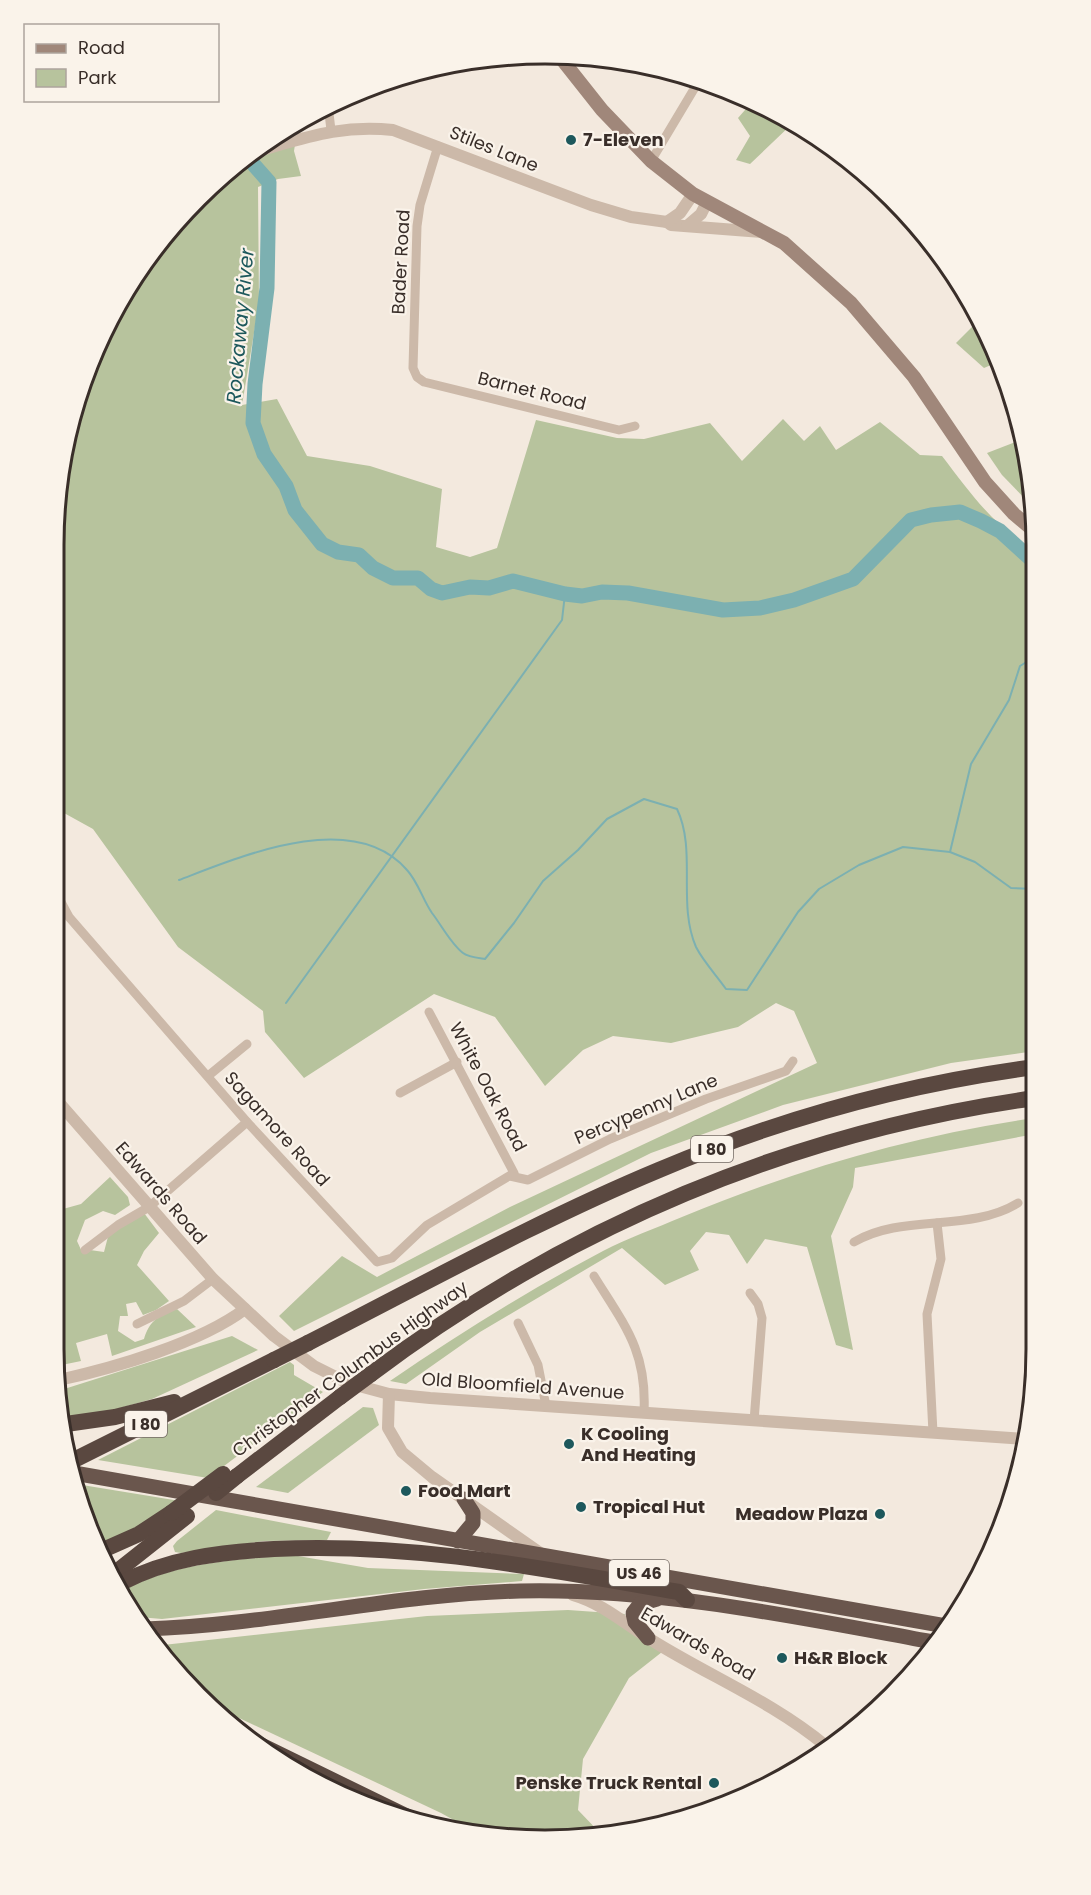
<svg xmlns="http://www.w3.org/2000/svg" width="1091" height="1895" viewBox="0 0 1091 1895" font-family="Poppins,sans-serif">
  <rect width="100%" height="100%" fill="#f3e9de"/>
  <g fill="#b7c39d">
    <polygon points="752,102 794,122 750,164 736,160 750,136 738,118"/>
    <path d="M316 112 308 123 298 126 294 151 301 176 278 179 258 187 259 303 242 405 277 399 307 456 370 466 442 489 436 547 470 557 497 548 536 420 617 438 644 439 710 423 742 461 783 419 804 441 820 426 836 450 880 422 920 455 942 456C972 495 991 523 1033 550L1035 1051 951 1063 783 1105 651 1153 294 1331 279 1316 342 1256 377 1277 510 1207 817 1063 794 1011 776 1003 738 1027 671 1043 613 1036 583 1050 545 1086 495 1017 434 994 304 1078 265 1032 263 1011 178 947 93 829 55 808V514L71 418 120 299 176 221 247 155Z"/>
    <polygon points="978,321 998,362 984,368 956,343"/>
    <polygon points="1023,439 1033,482 1033,507 1002,475 987,453"/>
    <path d="M1035 1118V1134L855 1168 853 1187 831 1236 853 1350 836 1345 807 1247 765 1239 747 1264 729 1235 706 1232 690 1251 699 1270 665 1285 622 1248 480 1332 406 1384 390 1381C458 1334 529 1290 603 1251 628 1238 656 1228 682 1217 795 1170 914 1135 1035 1118Z"/>
    <path d="M110 1177 128 1197 130 1205 115 1215 103 1211 85 1220 77 1241 82 1252 90 1250 104 1252 110 1229 144 1213 159 1233 144 1251 137 1265 169 1301 156 1310 143 1315 136 1302 126 1304 128 1316H120L118 1331 135 1342 144 1339C150 1320 158 1316 177 1309L196 1327 112 1356 107 1334 76 1343 81 1361 57 1366 54 1349V1206L63 1209 81 1204Z"/>
    <polygon points="232,1336 258,1350 152,1399 106,1412 65,1417 61,1390"/>
    <polygon points="290,1362 294,1365 294,1375 323,1392 208,1478 98,1460"/>
    <polygon points="363,1407 373,1408 379,1425 288,1493 256,1487"/>
    <polygon points="76,1484 180,1501 145,1524 100,1545 80,1507"/>
    <polygon points="216,1510 331,1532 327,1540 264,1541 181,1553 175,1552 173,1546 177,1541"/>
    <path d="M292 1555 368 1568 524 1574 522 1581 424 1589 162 1619 139 1617 124 1590C176 1562 235 1560 292 1555Z"/>
    <polygon points="568,1610 625,1614 620,1625 662,1652 629,1678 583,1759 578,1810 601,1834 577,1840 470,1829 441,1813 220,1709 154,1646 427,1616"/>
  </g>
  <g fill="none" stroke-linecap="round" stroke-linejoin="round">
    <g stroke="#7cb0b1" stroke-width="2">
      <polyline points="950,852 971,764 1009,700 1020,666 1033,658"/>
      <path d="M179 880C242 856 353 808 407 870 418 882 423 900 432 913 442 926 451 944 463 953 468 957 479 958 485 959L514 923 543 881 578 850 607 819 644 799 677 809C697 851 677 903 696 947 703 961 717 976 726 989L747 990 798 912 819 889 859 865 903 847 950 852 975 862 1011 888 1034 889"/>
      <polyline points="286,1003 562,620 565,594"/>
    </g>
    <polyline stroke="#7cb0b1" stroke-width="15" points="246,156 269,182 267,288 255,384 253,423 264,454 286,486 295,510 322,544 338,552 359,555 373,568 393,578 418,578 431,589 442,593 470,587 489,588 513,581 565,594 582,596 602,592 628,593 723,610 760,608 794,600 853,579 911,520 931,515 960,512 981,521 1000,531 1033,561"/>
    <g stroke="#ccb9a9" stroke-width="9">
      <polyline points="328,105 331,130"/>
      <polyline points="438,146 420,205 417,226 413,368 417,377 424,382 619,430 635,426"/>
      <polyline points="651,161 700,79"/>
      <polyline points="55,845 58,821"/>
      <polyline points="55,891 69,917 247,1122 377,1262 392,1258 427,1225 514,1173 429,1012"/>
      <polyline points="208,1076 247,1044"/>
      <polyline points="400,1093 457,1062"/>
      <polyline points="510,1176 528,1180 610,1139 706,1099 786,1071 793,1061"/>
      <path d="M854 1242C903 1213 969 1233 1018 1203"/>
      <polyline points="85,1250 118,1225 149,1207 247,1122"/>
      <path d="M594 1276C625 1326 647 1351 644 1412"/>
      <polyline points="750,1293 758,1304 762,1318 754,1421"/>
      <polyline points="518,1323 538,1365 546,1406"/>
      <polyline points="137,1324 184,1301 213,1279"/>
      <polyline points="933,1433 927,1314 941,1259 937,1223"/>
    </g>
    <g stroke="#ccb9a9" stroke-width="12">
      <path d="M250 153C302 139 339 124 393 130L591 205 631 217 667 222 671 225 762 232"/>
      <polyline points="667,222 680,213 693,194"/>
      <polyline points="687,226 701,214 707,202"/>
      <polyline points="54,1097 213,1279 274,1336 314,1366 348,1383 389,1394 430,1398 1025,1439"/>
      <path d="M59 1380C114 1368 200 1343 245 1309"/>
      <polyline points="389,1394 388,1428 402,1452 432,1477 540,1553"/>
      <path d="M573 1595C604 1604 626 1625 653 1641 711 1677 773 1702 826 1746"/>
    </g>
    <polyline stroke="#a0877a" stroke-width="14" points="560,57 602,110 651,161 693,194 784,243 851,303 914,377 985,482 1014,514 1033,530"/>
    <g stroke="#6a564d" stroke-width="15">
      <polyline points="74,1473 946,1626"/>
      <polyline points="458,1541 473,1523 473,1513 464,1499"/>
      <path d="M145 1629C271 1625 394 1594 520 1591 659 1588 796 1617 933 1642"/>
      <polyline points="648,1638 635,1622 633,1613 640,1604 657,1599"/>
    </g>
    <g stroke="#5a4840" stroke-width="16">
      <path d="M308 1343C424 1284 539 1220 659 1170 779 1119 905 1084 1035 1067"/>
      <path d="M371 1374C567 1227 791 1132 1035 1098"/>
      <polyline points="66,1424 115,1417 174,1402"/>
      <polyline points="72,1461 274,1360"/>
      <polyline points="237,1476 340,1397"/>
      <polyline points="103,1550 139,1534 171,1513"/>
      <polyline points="115,1573 187,1516"/>
      <path d="M121 1583C169 1558 221 1552 274 1549 411 1542 545 1569 679 1592L687 1600"/>
      <polyline points="256,1743 424,1825"/>
    </g>
    <g stroke="#5a4840" stroke-width="16">
      <polyline points="274,1360 308,1343"/>
      <polyline points="340,1397 371,1374"/>
      <polyline points="216,1493 237,1476"/>
      <polyline points="171,1513 223,1474"/>
    </g>
  </g>
  <g fill="#1d585c" stroke="#faf3ea" stroke-width="2">
    <circle cx="571" cy="140" r="6"/>
    <circle cx="569" cy="1444" r="6"/>
    <circle cx="406" cy="1491" r="6"/>
    <circle cx="581" cy="1507" r="6"/>
    <circle cx="880" cy="1514" r="6"/>
    <circle cx="782" cy="1658" r="6"/>
    <circle cx="714" cy="1783" r="6"/>
  </g>
  <g text-anchor="middle" stroke-width="4.5" stroke-linejoin="round" paint-order="stroke">
    <g fill="#faf3ea" stroke="#736963" stroke-width="1.5">
      <rect x="691" y="1136" width="42" height="26" rx="4.5"/>
      <rect x="125" y="1411" width="42" height="26" rx="4.5"/>
      <rect x="609" y="1560" width="60" height="26" rx="4.5"/>
    </g>
    <g font-size="16" font-weight="bold" fill="#392e29">
      <text x="712" y="1155">I 80</text>
      <text x="146" y="1430">I 80</text>
      <text x="639" y="1579">US 46</text>
    </g>
    <g font-size="18" font-weight="bold" fill="#392e29" stroke="#faf3ea" text-anchor="start">
      <text x="583" y="146">7-Eleven</text>
      <text x="581" y="1440">K Cooling<tspan x="581" dy="21">And Heating</tspan></text>
      <text x="418" y="1497">Food Mart</text>
      <text x="593" y="1513">Tropical Hut</text>
      <text x="868" y="1520" text-anchor="end">Meadow Plaza</text>
      <text x="794" y="1664">H&amp;R Block</text>
      <text x="702" y="1789" text-anchor="end">Penske Truck Rental</text>
    </g>
    <g font-size="18" fill="#392e29" stroke="#faf3ea">
      <text transform="translate(494 149) rotate(22)" y="6">Stiles Lane</text>
      <text transform="translate(401 262) rotate(-87)" y="6">Bader Road</text>
      <text transform="translate(532 391) rotate(14)" y="6">Barnet Road</text>
      <text transform="translate(488 1087) rotate(62)" y="6">White Oak Road</text>
      <text transform="translate(646 1109) rotate(-23)" y="6">Percypenny Lane</text>
      <text transform="translate(277 1129) rotate(48)" y="6">Sagamore Road</text>
      <text transform="translate(161 1193) rotate(49)" y="6">Edwards Road</text>
      <text transform="translate(350 1369) rotate(-36)" y="6">Christopher Columbus Highway</text>
      <text transform="translate(523 1386) rotate(4)" y="6">Old Bloomfield Avenue</text>
      <text transform="translate(698 1644) rotate(30)" y="6">Edwards Road</text>
    </g>
    <g font-size="20" font-style="italic" fill="#1d585c" stroke="#faf3ea">
      <text transform="translate(240 326) rotate(-85)" y="7">Rockaway River</text>
    </g>
  </g>
  <path d="M0 0H1091V1895H0ZM545 64H545A481 481 0 0 1 1026 545V1349A481 481 0 0 1 545 1830H545A481 481 0 0 1 64 1349V545A481 481 0 0 1 545 64Z" fill="#faf3ea" fill-rule="evenodd"/>
  <path fill="none" stroke="#392e29" stroke-width="3" d="M545 64H545A481 481 0 0 1 1026 545V1349A481 481 0 0 1 545 1830H545A481 481 0 0 1 64 1349V545A481 481 0 0 1 545 64Z"/>
  <rect x="24" y="24" width="195" height="78" fill="#faf3ea" stroke="#ada49d" stroke-width="1.5"/>
  <rect x="36" y="44" width="30" height="9" fill="#a0877a" stroke="#ada49d" stroke-width="1.5"/>
  <text x="78" y="54" font-size="18" fill="#392e29">Road</text>
  <rect x="36" y="69" width="30" height="18" fill="#b7c39d" stroke="#ada49d" stroke-width="1.5"/>
  <text x="78" y="84" font-size="18" fill="#392e29">Park</text>
</svg>
